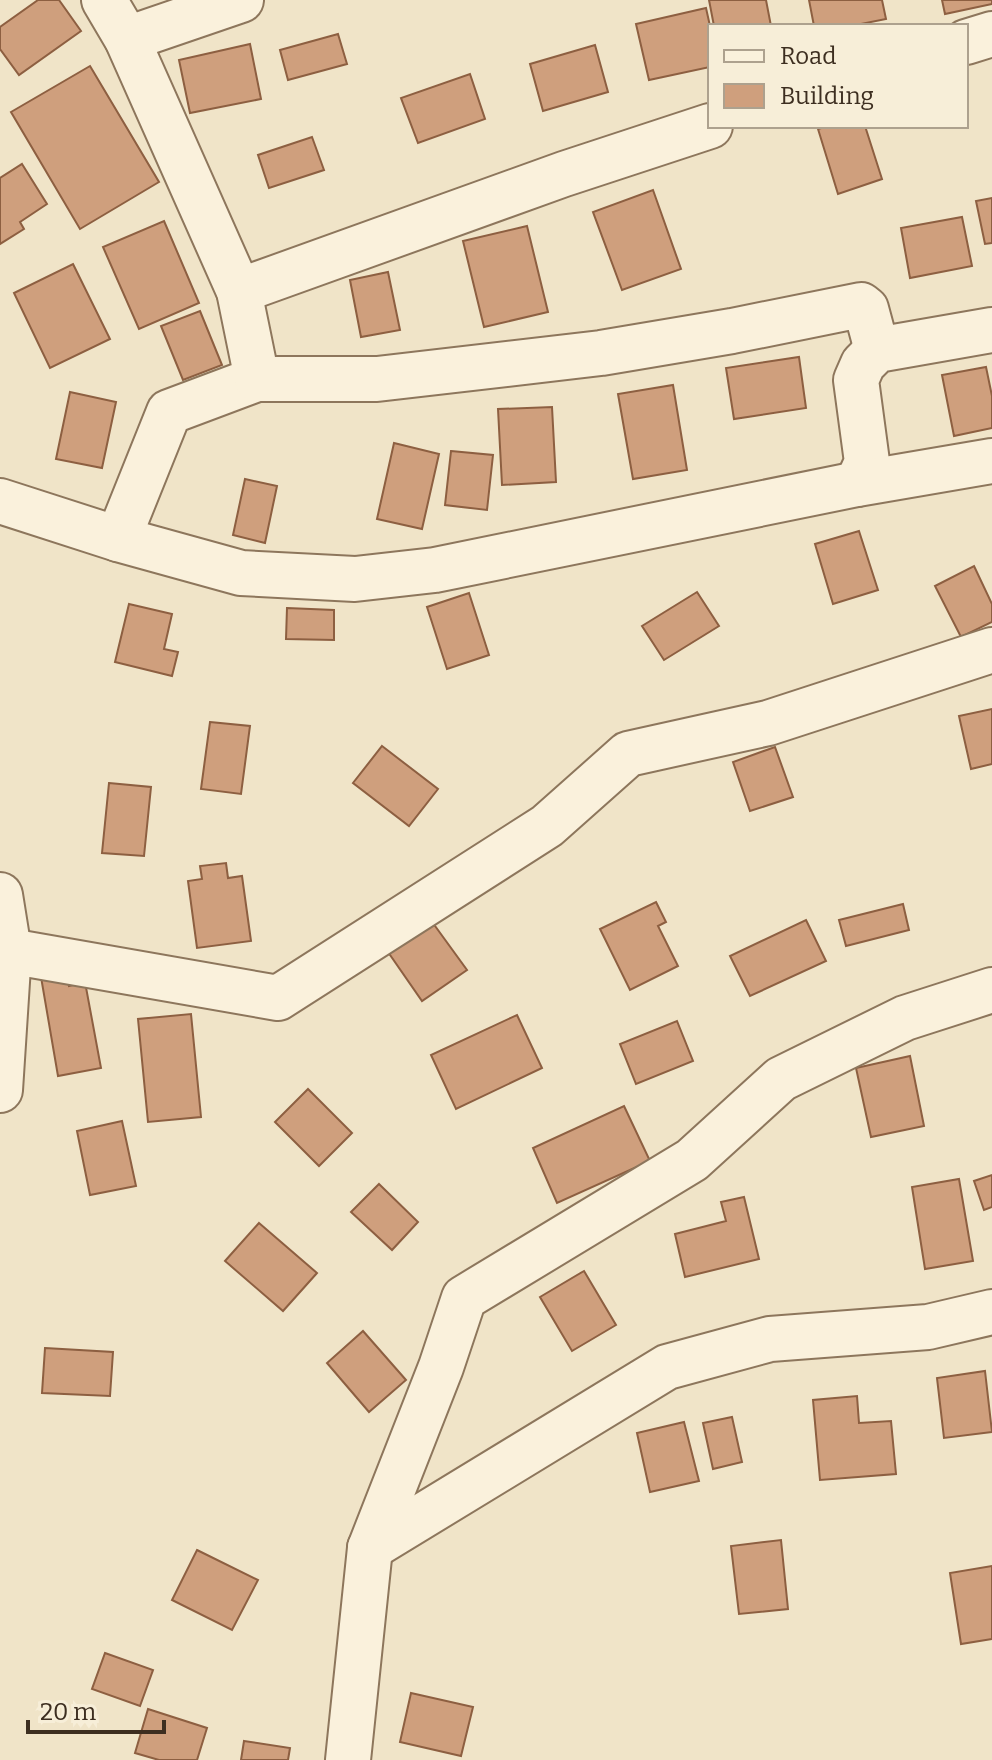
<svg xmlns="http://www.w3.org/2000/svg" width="992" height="1760" viewBox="0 0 992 1760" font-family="Bitter,serif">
  <rect width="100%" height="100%" fill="#f0e4c8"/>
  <g fill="#cf9f7d" stroke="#8d5f41" stroke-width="2">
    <polygon points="38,0 59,0 81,31 19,75 0,49 0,27"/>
    <polygon points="709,0 766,0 771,26 714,26"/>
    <polygon points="809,0 882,0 886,19 851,26 814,26"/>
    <polygon points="942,0 992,0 992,4 945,14"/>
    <polygon points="706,8 710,26 710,67 649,80 636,24"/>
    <polygon points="338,34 347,64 288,80 280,50"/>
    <polygon points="250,44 261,99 190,113 179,60"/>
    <polygon points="595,45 608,92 543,111 530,64"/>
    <polygon points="90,66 159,182 80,229 11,112"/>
    <polygon points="470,74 485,119 418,143 401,98"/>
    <polygon points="828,126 865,126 882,179 838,194 818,129"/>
    <polygon points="312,137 324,170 269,188 258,155"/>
    <polygon points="22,164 47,204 20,222 24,229 0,244 0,178"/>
    <polygon points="653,190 681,269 622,290 593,212"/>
    <polygon points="992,198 992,243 985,244 976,201"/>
    <polygon points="962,217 972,266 910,278 901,228"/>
    <polygon points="164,221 199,303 139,329 103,247"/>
    <polygon points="527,226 548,312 484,327 463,241"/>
    <polygon points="73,264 110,339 50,368 14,293"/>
    <polygon points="388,272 400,330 361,337 350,280"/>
    <polygon points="200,311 222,365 183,380 161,326"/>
    <polygon points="799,357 806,408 734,419 726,368"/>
    <polygon points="986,367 992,396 992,428 954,436 942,375"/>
    <polygon points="673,385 687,470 633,479 618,394"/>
    <polygon points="70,392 116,402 102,468 56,459"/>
    <polygon points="552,407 556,482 502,485 498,409"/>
    <polygon points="394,443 439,454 422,529 377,519"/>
    <polygon points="451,451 493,455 487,510 445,505"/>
    <polygon points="245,479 277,486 265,543 233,535"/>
    <polygon points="859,531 878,590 833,604 815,544"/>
    <polygon points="974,566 992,604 992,622 961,637 935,586"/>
    <polygon points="697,592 719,626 664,660 642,626"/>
    <polygon points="469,593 489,655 447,669 427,607"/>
    <polygon points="129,604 172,614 164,649 178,652 172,676 115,662"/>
    <polygon points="287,608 334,610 334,640 286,639"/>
    <polygon points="992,709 992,764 971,769 959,716"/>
    <polygon points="210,722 250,726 241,794 201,789"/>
    <polygon points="382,746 438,789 409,826 353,783"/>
    <polygon points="775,747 793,797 750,811 733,762"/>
    <polygon points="109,783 151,787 144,856 102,853"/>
    <polygon points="226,863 228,878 242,876 251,941 197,948 188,881 202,879 200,866"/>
    <polygon points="656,902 666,922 658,926 678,966 630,990 600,929"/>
    <polygon points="903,904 909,930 846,946 839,920"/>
    <polygon points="422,908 467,970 422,1001 379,939"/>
    <polygon points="806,920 826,961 750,996 730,956"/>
    <polygon points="66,972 69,986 85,982 101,1068 58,1076 41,977"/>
    <polygon points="191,1014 201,1117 148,1122 138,1019"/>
    <polygon points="517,1015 542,1068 456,1109 431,1055"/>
    <polygon points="677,1021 693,1061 636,1084 620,1044"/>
    <polygon points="910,1056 924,1126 871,1137 856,1068"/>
    <polygon points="308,1089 352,1133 319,1166 275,1122"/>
    <polygon points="624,1106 650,1161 557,1203 533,1148"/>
    <polygon points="122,1121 136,1186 90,1195 77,1131"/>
    <polygon points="992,1175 992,1207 984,1210 974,1181"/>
    <polygon points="959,1179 973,1261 925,1269 912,1187"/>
    <polygon points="379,1184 418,1222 392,1250 351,1212"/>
    <polygon points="744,1197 759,1259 685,1277 675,1234 726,1221 721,1202"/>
    <polygon points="259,1223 317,1273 283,1311 225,1261"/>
    <polygon points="584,1271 616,1325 572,1351 540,1297"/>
    <polygon points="363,1331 406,1380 369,1412 327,1363"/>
    <polygon points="45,1348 113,1352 110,1396 42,1393"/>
    <polygon points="985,1371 992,1432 944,1438 937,1378"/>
    <polygon points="857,1396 859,1423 891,1421 896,1474 820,1480 813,1400"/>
    <polygon points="732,1417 742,1462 713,1469 703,1423"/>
    <polygon points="684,1422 699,1481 650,1492 637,1433"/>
    <polygon points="781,1540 788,1609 739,1614 731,1546"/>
    <polygon points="197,1550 258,1580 232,1630 172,1600"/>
    <polygon points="992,1566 992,1639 961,1644 950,1573"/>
    <polygon points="105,1653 153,1670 140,1706 92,1689"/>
    <polygon points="411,1693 473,1707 461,1756 400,1742"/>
    <polygon points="148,1709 207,1728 197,1760 159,1760 135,1753"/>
    <polygon points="244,1741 290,1748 288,1760 241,1760"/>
  </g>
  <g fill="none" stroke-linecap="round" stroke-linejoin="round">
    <g stroke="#8d765c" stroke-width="48">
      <g id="minor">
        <polyline points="104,0 127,39 239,291 257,379 169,412 118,539"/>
        <polyline points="127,39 241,0"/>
        <polyline points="966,42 992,34"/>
        <polyline points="239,291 564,174 710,126"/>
        <polyline points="257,379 377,379 601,353 732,331 861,305 866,309 877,350"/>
        <polyline points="857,484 867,462 856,380 863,364 877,350 992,330"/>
        <polyline points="0,501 118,539 241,573 355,579 435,570 857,484 992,461"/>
        <polyline points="0,895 9,951 0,1090"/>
        <polyline points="9,951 278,998 547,826 628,754 768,723 992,650"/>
        <polyline points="370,1548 667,1367 770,1339 928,1327 992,1312"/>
        <polyline points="348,1760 370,1548 441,1367 464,1298 692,1160 781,1079 905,1018 992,990"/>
      </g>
    </g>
    <use href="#minor" stroke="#faf1dc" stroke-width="44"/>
  </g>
  <rect x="708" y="24" width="260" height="104" fill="#f7eed8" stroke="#ada18e" stroke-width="2"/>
  <rect x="724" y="50" width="40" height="12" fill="#faf1dc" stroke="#ada18e" stroke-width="2"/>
  <text x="780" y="64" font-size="24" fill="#3d2e20">Road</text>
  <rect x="724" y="84" width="40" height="24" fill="#cf9f7d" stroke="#ada18e" stroke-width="2"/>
  <text x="780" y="104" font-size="24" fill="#3d2e20">Building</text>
  <path d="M28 1720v12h136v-12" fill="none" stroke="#3d2e20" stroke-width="4"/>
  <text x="40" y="1720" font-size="24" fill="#3d2e20" stroke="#f7eed8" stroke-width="6" paint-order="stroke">20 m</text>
</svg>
